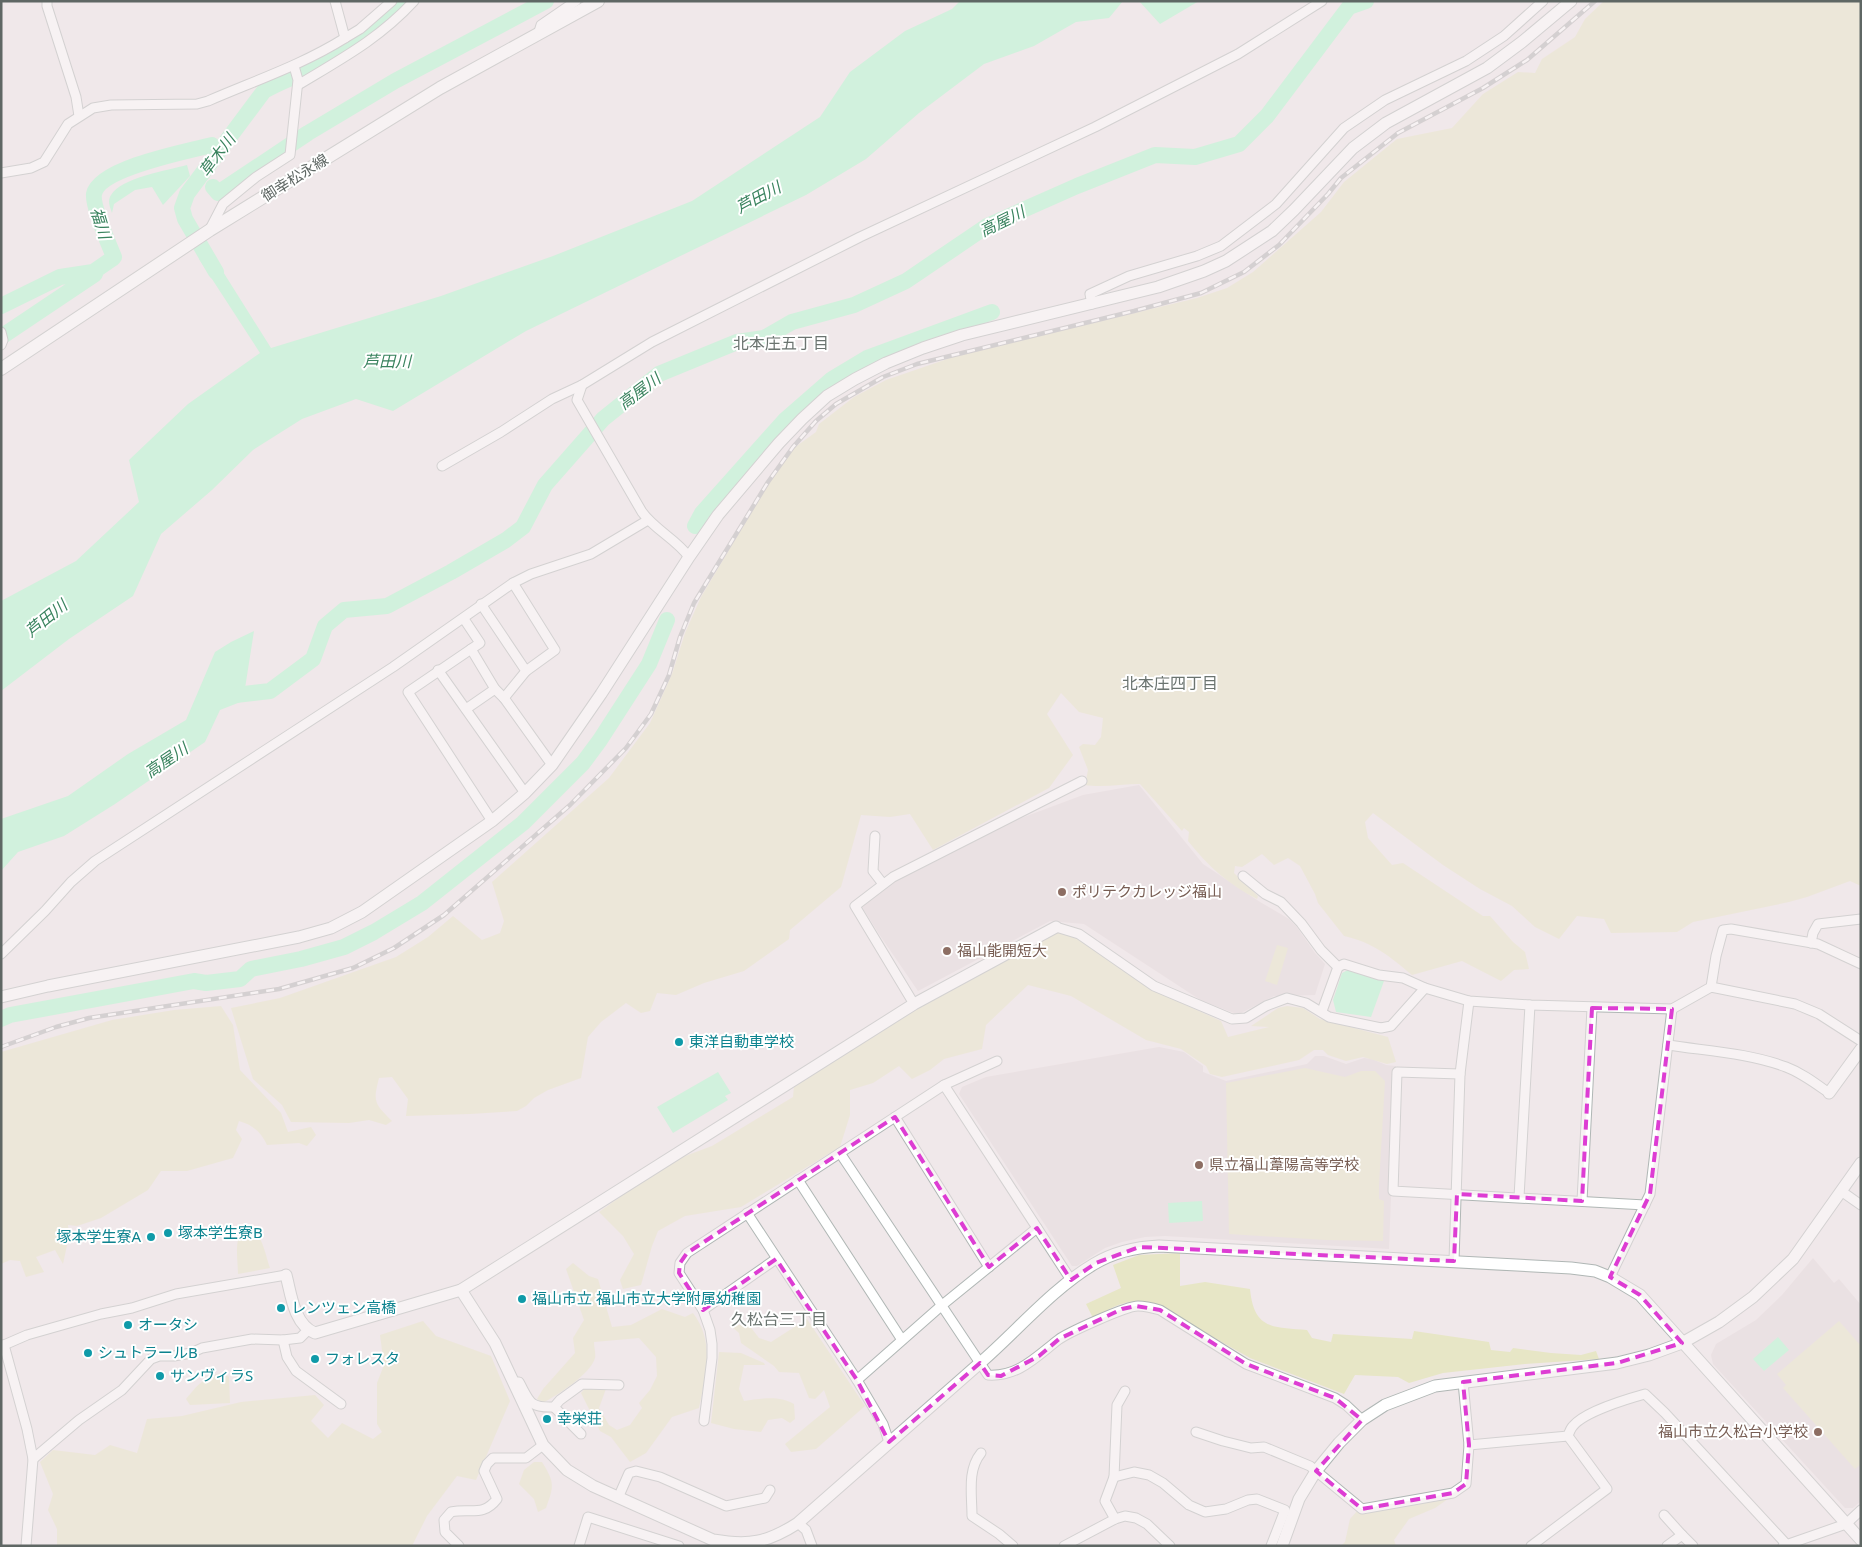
<svg xmlns="http://www.w3.org/2000/svg" width="1862" height="1547" viewBox="0 0 1862 1547" font-family="'Noto Sans','Noto Sans JP',sans-serif">
  <rect width="100%" height="100%" fill="#f0e8ea"/>
  <g fill="#e3d9db">
    <polygon points="1139,785 1203,864 1260,902 1289,919 1296,926 1315,953 1325,964 1315,995 1274,996 1241,1013 1234,1013 1202,1001 1084,924 1050,921 918,991 879,934 862,907 892,882 982,835 1016,820 1083,795"/>
    <polygon points="1159,1047 1184,1052 1203,1066 1203,1072 1226,1081 1307,1064 1315,1056 1324,1056 1346,1064 1364,1058 1372,1059 1386,1065 1396,1066 1389,1249 1165,1236 1145,1237 1122,1242 1105,1248 1077,1266 1072,1266 959,1094 962,1087 986,1077"/>
    <polygon points="1813,1258 1834,1283 1839,1279 1861,1305 1861,1501 1853,1508 1845,1508 1713,1364 1711,1355 1716,1344 1756,1320 1782,1295"/>
  </g>
  <g fill="#e7e6c6">
    <path d="M1604 1H1861V886L1850 881 1807 897 1789 902 1693 922 1677 932 1611 933 1604 919 1577 916 1559 939 1535 927 1512 906 1480 889 1443 865 1373 813 1365 822 1368 838 1392 865 1403 863 1483 916H1490L1513 942 1525 952 1529 969 1514 970 1501 981 1462 961 1412 975C1391 957 1372 942 1344 936L1318 903 1315 894 1300 866 1288 858 1274 865 1262 854 1242 867 1235 866 1234 873 1258 896 1257 899C1229 885 1208 866 1188 841L1189 832 1184 828 1182 831 1140 784C1122 784 1102 788 1085 785L1088 770 1079 747 1083 744 1095 745 1101 737 1103 718 1079 712 1061 693 1047 714 1073 755 1049 788 933 850 910 814 890 817 861 815 841 887 790 930 789 939 744 971 704 983 676 995 657 993 650 1011 641 1013 626 1003 601 1022 588 1037 581 1078 548 1090 534 1098 526 1106 517 1111 470 1114 406 1116 408 1099 392 1077 379 1078C373 1102 374 1103 392 1121L386 1125 369 1120 349 1123 291 1122 282 1105 253 1079 231 1008 280 998 396 957 428 937 453 916 482 940 500 933 504 921 492 882 609 778 650 723 672 674 685 633 701 597 770 481 794 448 816 432 819 424 854 397 886 380 956 356 1197 298 1227 288 1253 272 1321 212 1344 182 1397 139 1452 128 1483 94 1518 72 1535 73 1542 59 1575 37 1585 19Z"/>
    <polygon points="1055,930 1079,937 1153,990 1221,1021 1228,1037 1269,1027 1251,1026 1278,1008 1287,1006 1303,1008 1320,1019 1388,1037 1396,1062 1387,1064 1363,1057 1346,1061 1328,1055 1323,1050 1314,1050 1299,1060 1222,1077 1210,1074 1206,1066 1181,1049 1146,1040 1071,996 1028,985 986,1025 982,1049 944,1059 930,1070 912,1079 899,1066 873,1083 850,1090 850,1115 840,1147 741,1207 685,1216 658,1231 652,1246 641,1285 623,1289 620,1280 634,1254 623,1236 599,1212 669,1162 712,1146 793,1097 794,1086 914,1006"/>
    <polygon points="1277,945 1288,948 1277,985 1265,981"/>
    <path d="M221 1006 233 1025 240 1070 281 1113 288 1132 311 1127 316 1135 307 1146 299 1143 267 1145C261 1132 253 1125 239 1121L236 1130 242 1139 233 1158 187 1171H161L148 1190 101 1218 77 1226 68 1225 69 1236 63 1264 55 1250 36 1257 44 1272 26 1277 20 1261 10 1260 1 1264V1052L112 1020 174 1010Z"/>
    <polygon points="1305,1068 1345,1077 1361,1071 1375,1071 1385,1081 1379,1185 1379,1199 1384,1201 1383,1241 1326,1240 1229,1234 1226,1083"/>
    <path d="M245 1227C262 1228 265 1255 270 1268L238 1274C238 1258 233 1239 245 1227Z"/>
    <path d="M1180 1253V1286L1205 1282 1250 1289C1254 1330 1273 1327 1307 1330L1312 1338 1331 1342 1333 1334 1412 1339 1414 1331 1489 1342 1491 1350 1510 1352 1513 1348 1551 1353 1581 1355 1596 1351 1599 1359 1525 1364 1443 1373 1409 1383 1398 1377 1355 1375 1344 1394 1250 1358 1154 1304C1128 1297 1115 1306 1093 1318L1086 1304 1121 1288 1113 1265 1139 1255Z"/>
    <path d="M573 1263 589 1276 598 1279 612 1327 631 1325 662 1309 685 1317 693 1313C715 1342 706 1375 699 1408L672 1417 646 1453 630 1462 611 1437 600 1431 581 1393 588 1385 607 1386 599 1408 609 1425 617 1430 630 1425 642 1408 639 1403 650 1390 657 1376 656 1357 639 1338 594 1342C594 1347 596 1354 595 1358 590 1375 557 1395 543 1403L537 1399 543 1389 575 1353 573 1338 584 1320 566 1269Z"/>
    <polygon points="807,1319 865,1406 816,1449 791,1452 785,1444 830,1407 824,1390 815,1399 809,1398 799,1373 779,1372 774,1366 741,1343 739,1333 730,1325 749,1325 759,1338 771,1342"/>
    <polygon points="423,1321 436,1336 491,1356 510,1401 476,1480 457,1476 427,1516 412,1546 57,1546 57,1529 48,1510 53,1494 40,1462 53,1450 95,1455 110,1445 137,1453 147,1419 182,1416 241,1402 315,1395 324,1405 311,1421 328,1438 342,1423 373,1439 382,1432 377,1424 377,1383 384,1365 380,1335"/>
    <polygon points="1839,1321 1861,1346 1861,1464 1855,1469 1783,1388 1786,1385 1777,1374"/>
    <path d="M719 1352 741 1353 764 1363 765 1365H744L739 1389 744 1401C761 1399 778 1395 794 1404L795 1419 790 1423 782 1418 768 1420 761 1432 734 1429 711 1423Z"/>
    <path d="M223 1373 229 1377 230 1403 190 1405 186 1399C197 1386 205 1375 223 1373Z"/>
    <path d="M534 1462H542C555 1483 554 1486 546 1508L538 1512 534 1499 519 1484 524 1470Z"/>
    <polygon points="1447,1496 1448,1499 1435,1508 1409,1519 1394,1540 1396,1546 1341,1546 1345,1542 1350,1519 1358,1510"/>
  </g>
  <g fill="#acfcce">
    <polygon points="960,1 1123,1 1109,18 1076,22 1034,46 984,64 919,113 866,159 806,195 526,331 393,411 356,399 302,419 253,450 212,490 161,534 133,596 69,639 1,691 1,601 76,561 139,502 129,460 188,404 260,353 199,259 210,251 271,348 441,296 553,256 692,201 820,117 850,72 905,31 952,9"/>
    <polygon points="1139,1 1199,1 1160,24"/>
    <path d="M187 165 190 176 163 205 152 187 135 190 114 204 112 213C110 207 107 201 111 195 121 178 168 170 187 165Z"/>
    <polygon points="254,631 243,701 220,710 205,742 115,804 64,836 18,852 1,871 1,819 68,796 128,754 186,720 215,652 231,642"/>
    <polygon points="1352,968 1384,981 1371,1017 1336,1012 1333,1000 1342,973"/>
    <polygon points="718,1072 731,1093 725,1096 728,1100 673,1133 657,1107"/>
    <polygon points="1202,1201 1203,1221 1169,1223 1168,1203"/>
    <polygon points="1778,1337 1789,1350 1764,1371 1753,1359"/>
  </g>
  <g fill="none" stroke-linecap="round" stroke-linejoin="round">
    <g stroke="#acfcce" stroke-width="16">
      <polyline points="213,187 218,193 308,133 395,81 546,1"/>
      <path d="M216 272 185 219 182 208 187 194 264 91C284 79 307 73 327 61 354 45 381 25 403 1"/>
      <path d="M1 306 60 277 93 272 112 259 114 257C109 245 92 205 94 194 99 168 188 151 212 145"/>
      <polyline points="1,337 95,274"/>
      <polyline points="695,526 702,513 785,420 832,379 867,358 992,312"/>
      <polyline points="224,698 227,696 270,691 313,659 325,626 344,610 387,606 451,572 506,540 523,527 545,485 603,419 659,374 737,342 764,338 792,322 854,305 906,281 987,226 1077,186 1155,155 1195,157 1239,144 1267,116 1349,7 1366,1"/>
      <polyline points="1,1019 10,1015 194,981 206,983 240,979 251,969 301,959 344,947 374,932 422,903 523,823 583,763 600,740 649,664 667,620"/>
    </g>
    <g stroke="#b0b7b5" stroke-width="11">
      <g id="minor">
        <polyline points="47,1 47,6 76,97 79,116"/>
        <polyline points="538,35 541,25 576,1"/>
        <polyline points="345,38 360,29 392,1"/>
        <path d="M298 85C341 59 379 39 414 1"/>
        <path d="M1 173 31 168 44 162 68 124 93 108 111 105 197 104 208 101C254 81 302 65 345 38L335 1"/>
        <polyline points="210,229 223,204 256,177 290,155 298,80 294,66"/>
        <polyline points="1092,304 1090,294 1129,276 1197,256 1221,246 1276,204 1344,128 1385,100 1466,61 1504,36 1543,1"/>
        <polyline points="1,332 3,340 1,345"/>
        <path d="M582 385 577 400 642 512C655 530 676 539 689 557"/>
        <polyline points="442,466 501,432 552,399 582,385 652,342 860,237 1095,127 1238,54 1322,1"/>
        <polyline points="513,583 555,650 526,671"/>
        <polyline points="481,604 526,671 504,698"/>
        <polyline points="464,619 480,643 408,692 492,821"/>
        <polyline points="471,649 495,689 504,698 552,765"/>
        <polyline points="438,670 525,793"/>
        <polyline points="466,709 495,689"/>
        <polyline points="875,836 873,871 883,884"/>
        <polyline points="1243,876 1265,894 1281,902 1301,923 1321,950 1338,967 1322,1011"/>
        <polyline points="1056,927 1079,934 1154,986 1232,1019 1246,1018 1266,1006 1287,998 1306,1003 1329,1017 1381,1028 1391,1026 1425,988 1469,1001 1530,1005 1672,1009 1711,987 1716,956 1723,930 1731,929 1818,944 1861,964"/>
        <polyline points="1811,943 1813,933 1818,924 1861,919"/>
        <polyline points="1,954 45,911 71,882 95,861 393,667 513,583 531,574 591,554 648,520"/>
        <polyline points="1338,967 1344,964 1379,975 1403,978 1425,988"/>
        <polyline points="1711,987 1795,1004 1819,1014 1861,1041"/>
        <polyline points="914,1004 855,906 893,877 1082,781"/>
        <path d="M1668 1045C1707 1051 1749 1053 1786 1067 1802 1073 1815 1083 1829 1093"/>
        <polyline points="1460,1074 1397,1072 1393,1191 1645,1205"/>
        <polyline points="944,1085 1071,1280"/>
        <polyline points="895,1117 989,1267"/>
        <path d="M840 1153 988 1375C1018 1377 1036 1357 1058 1340 1067 1333 1126 1306 1138 1306 1146 1306 1153 1308 1160 1310L1246 1364 1335 1398 1346 1405 1362 1420"/>
        <polyline points="798,1180 902,1340"/>
        <polyline points="1841,1191 1861,1205"/>
        <polyline points="1519,1197 1530,1005"/>
        <polyline points="1582,1201 1592,1008"/>
        <polyline points="747,1213 857,1380 883,1424 889,1442"/>
        <polyline points="1454,1261 1460,1074 1469,1001"/>
        <polyline points="1610,1277 1650,1194 1672,1009"/>
        <polyline points="703,1310 776,1259"/>
        <polyline points="283,1340 287,1357 296,1371 341,1404"/>
        <polyline points="1,1345 4,1345 27,1429 33,1459 26,1546"/>
        <polyline points="4,1345 27,1335 101,1314 132,1308 176,1294 286,1275"/>
        <polyline points="857,1380 941,1306 1037,1228"/>
        <path d="M517 1382H519C530 1402 529 1408 554 1407L560 1400 582 1384 619 1385"/>
        <polyline points="554,1407 581,1434"/>
        <polyline points="704,1421 712,1358 712,1344 710,1330 703,1310 679,1273 680,1263 687,1253 944,1085 997,1061"/>
        <polyline points="1196,1432 1223,1441 1251,1448 1264,1447 1310,1466 1362,1509 1453,1493 1466,1484 1469,1445 1463,1382"/>
        <path d="M1568 1436C1569 1433 1571 1428 1573 1426 1584 1412 1627 1399 1645 1394L1665 1413 1788 1546"/>
        <polyline points="1469,1445 1568,1436 1607,1489 1531,1546"/>
        <path d="M981 1453C967 1470 972 1495 972 1516L999 1534 1013 1546"/>
        <polyline points="33,1459 79,1420 122,1390 151,1359 159,1356 174,1356 191,1353 202,1348 252,1339 283,1340 300,1338 308,1330"/>
        <polyline points="1114,1477 1134,1472 1149,1475 1163,1483 1189,1505 1205,1512 1226,1509 1248,1500 1257,1499 1285,1510 1271,1546"/>
        <polyline points="618,1498 629,1473 636,1471 660,1477 726,1506 765,1498 770,1490"/>
        <polyline points="1664,1515 1682,1535"/>
        <polyline points="1115,1519 1105,1501 1114,1477 1117,1405 1125,1391"/>
        <polyline points="798,1523 806,1530 812,1546"/>
        <path d="M459 1546 445 1532 444 1520 451 1512C471 1508 483 1517 497 1499L484 1471 487 1464 493 1458H526L543 1445"/>
        <polyline points="579,1546 588,1517 679,1546"/>
        <polyline points="1064,1546 1115,1519 1125,1516 1136,1518 1147,1524 1170,1546"/>
        <polyline points="1667,1546 1682,1535 1693,1546"/>
        <polyline points="1783,1546 1846,1524 1861,1510"/>
      </g>
    </g>
    <g stroke="#b0b7b5" stroke-width="13">
      <g id="tertiary">
        <polyline points="1,997 48,986 299,937 331,928 362,912 492,821 525,793 552,765 601,694 689,557 718,515 779,443 802,419 827,396 855,379 886,363 923,348 962,335 1158,287 1204,271 1226,261 1272,231 1294,210 1353,148 1386,123 1487,68 1522,42 1571,1"/>
        <polyline points="1829,1093 1861,1049"/>
        <path d="M286 1275C291 1294 294 1325 315 1333L461 1290 914 1004 1056 927"/>
        <path d="M461 1290 495 1343 543 1445 567 1470 593 1486 713 1540C749 1546 767 1543 798 1523 859 1469 920 1416 980 1363 1017 1331 1052 1289 1094 1264 1114 1252 1137 1247 1159 1246L1571 1268 1595 1271 1610 1277 1640 1295 1861 1540"/>
        <polyline points="1282,1546 1299,1499 1316,1471 1339,1443 1362,1420 1385,1405 1435,1386 1617,1363 1649,1355 1682,1343 1719,1322 1753,1297 1793,1259 1861,1163"/>
      </g>
    </g>
    <g stroke="#b0b7b4" stroke-width="14">
      <polyline id="secondary" points="1,369 210,230 440,88 598,1"/>
    </g>
    <use href="#minor" stroke="#fff" stroke-width="9"/>
    <use href="#tertiary" stroke="#fff" stroke-width="11"/>
    <use href="#secondary" stroke="#fff" stroke-width="12"/>
    <g stroke="#b2b3b3" stroke-width="4.5">
      <polyline id="rail" points="1,1047 56,1027 89,1018 279,989 353,968 394,948 444,915 570,805 626,748 651,714 669,675 680,637 694,603 768,482 793,447 816,421 836,404 883,377 917,364 1134,311 1201,293 1244,272 1279,245 1328,194 1341,178 1398,133 1483,88 1527,60 1595,1"/>
    </g>
    <use href="#rail" stroke="#fff" stroke-width="2.5" stroke-dasharray="8" stroke-linecap="butt"/>
  </g>
  <path d="M0 0H1862V1547H0ZM1592 1008 1672 1009 1650 1194 1610 1277 1640 1295 1682 1343 1617 1363 1463 1382 1469 1445 1466 1484 1453 1493 1362 1509 1316 1471 1362 1420 1335 1398 1246 1364 1160 1310 1136 1306 1122 1309 1059 1339 1039 1356 1001 1376 988 1375 980 1363 889 1442 857 1380 776 1259 703 1310 679 1273 680 1263 687 1253 895 1117 989 1267 1037 1228 1071 1280 1096 1263 1139 1247 1454 1261 1457 1194 1582 1201Z" fill="#f0e8ea" fill-opacity=".55" fill-rule="evenodd"/>
  <path fill="none" stroke="#dd3dd3" stroke-width="4" stroke-dasharray="10 6" stroke-linejoin="round" d="M1592 1008 1672 1009 1650 1194 1610 1277 1640 1295 1682 1343 1617 1363 1463 1382 1469 1445 1466 1484 1453 1493 1362 1509 1316 1471 1362 1420 1335 1398 1246 1364 1160 1310 1136 1306 1122 1309 1059 1339 1039 1356 1001 1376 988 1375 980 1363 889 1442 857 1380 776 1259 703 1310 679 1273 680 1263 687 1253 895 1117 989 1267 1037 1228 1071 1280 1096 1263 1139 1247 1454 1261 1457 1194 1582 1201Z"/>
  <g fill="#8d6e63" stroke="#fff" stroke-width="2">
    <circle cx="1062" cy="892" r="5"/>
    <circle cx="947" cy="951" r="5"/>
    <circle cx="1199" cy="1165" r="5"/>
    <circle cx="1818" cy="1432" r="5"/>
  </g>
  <g fill="#0f9aa8" stroke="#fff" stroke-width="2">
    <circle cx="679" cy="1042" r="5"/>
    <circle cx="168" cy="1233" r="5"/>
    <circle cx="151" cy="1237" r="5"/>
    <circle cx="522" cy="1299" r="5"/>
    <circle cx="281" cy="1308" r="5"/>
    <circle cx="128" cy="1325" r="5"/>
    <circle cx="88" cy="1353" r="5"/>
    <circle cx="315" cy="1359" r="5"/>
    <circle cx="160" cy="1376" r="5"/>
    <circle cx="547" cy="1419" r="5"/>
  </g>
  <g text-anchor="middle" stroke-width="4" stroke-linejoin="round" paint-order="stroke">
    <g font-size="15" fill="#5f6764" stroke="#fff">
      <text transform="translate(295 178) rotate(-32)" y="5">御幸松永線</text>
    </g>
    <g font-size="15" fill="#785e54" stroke="#fff" text-anchor="start">
      <text x="1072" y="897">ポリテクカレッジ福山</text>
      <text x="957" y="956">福山能開短大</text>
      <text x="1209" y="1170">県立福山葦陽高等学校</text>
      <text x="1808" y="1437" text-anchor="end">福山市立久松台小学校</text>
    </g>
    <g font-size="15" fill="#0d838f" stroke="#fff" text-anchor="start">
      <text x="689" y="1047">東洋自動車学校</text>
      <text x="178" y="1238">塚本学生寮B</text>
      <text x="141" y="1242" text-anchor="end">塚本学生寮A</text>
      <text x="532" y="1304">福山市立 福山市立大学附属幼稚園</text>
      <text x="291" y="1313">レンツェン高橋</text>
      <text x="138" y="1330">オータシ</text>
      <text x="98" y="1358">シュトラールB</text>
      <text x="325" y="1364">フォレスタ</text>
      <text x="170" y="1381">サンヴィラS</text>
      <text x="557" y="1424">幸栄荘</text>
    </g>
    <g font-size="16" font-style="italic" fill="#39835e" stroke="#fff">
      <text transform="translate(217 155) rotate(-53)" y="6">草木川</text>
      <text transform="translate(758 197) rotate(-28)" y="6">芦田川</text>
      <text transform="translate(1002 221) rotate(-26)" y="6">高屋川</text>
      <text transform="translate(101 223) rotate(73)" y="6">福川</text>
      <text x="387" y="367">芦田川</text>
      <text transform="translate(639 391) rotate(-37)" y="6">高屋川</text>
      <text transform="translate(46 618) rotate(-39)" y="6">芦田川</text>
      <text transform="translate(166 760) rotate(-34)" y="6">高屋川</text>
    </g>
    <g font-size="16" fill="#6b7470" stroke="#fff">
      <text x="781" y="349">北本庄五丁目</text>
      <text x="1170" y="689">北本庄四丁目</text>
      <text x="779" y="1325">久松台三丁目</text>
    </g>
  </g>
  <rect width="1862" height="1547" fill="none" stroke="#5f6764" stroke-width="5"/>
</svg>
